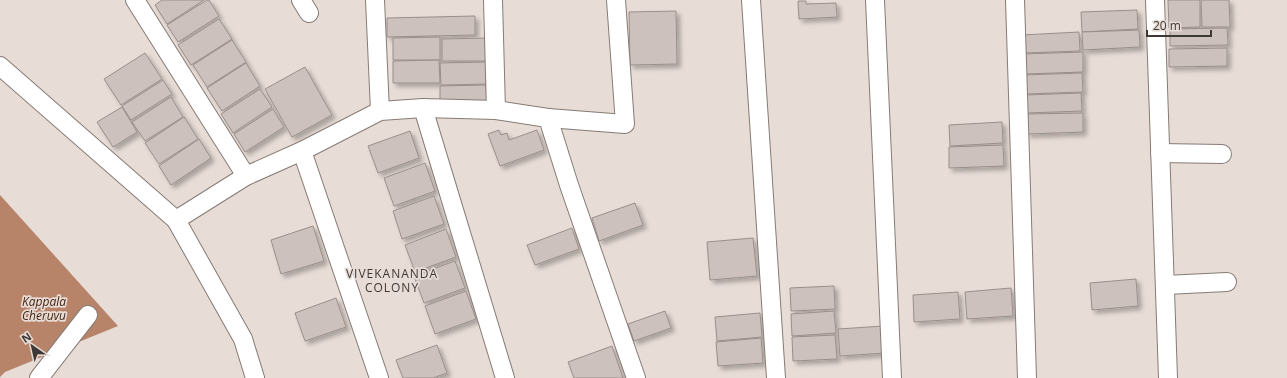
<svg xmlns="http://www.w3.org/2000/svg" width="1287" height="378" font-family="'Open Sans',sans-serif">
  <defs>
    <filter id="shadow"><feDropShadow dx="3.5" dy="3.5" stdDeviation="2" flood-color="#0004"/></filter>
  </defs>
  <rect width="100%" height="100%" fill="#e7dcd6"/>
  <polygon fill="#b7846a" points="0,195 118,326 5,372 0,377"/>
  <g fill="#ccc1bc" stroke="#9a8f8a" filter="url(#shadow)">
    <polygon points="162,0 204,0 167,24 155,5"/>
    <polygon points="207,0 209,0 219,16 178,42 167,25"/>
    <polygon points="1168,0 1200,0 1200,27 1169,28"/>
    <polygon points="1201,0 1229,0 1230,27 1202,27"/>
    <polygon points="798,1 806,1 806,4 836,3 837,17 799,19"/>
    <polygon points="1137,10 1138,29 1082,32 1081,12"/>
    <polygon points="676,11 677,64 630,65 629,12"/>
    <polygon points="475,16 475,35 387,37 387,18"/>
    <polygon points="219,19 232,39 191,65 178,45"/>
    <polygon points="1227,28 1228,45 1170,46 1170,29"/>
    <polygon points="1139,30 1140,47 1083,50 1082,32"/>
    <polygon points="1079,32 1080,51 1023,53 1022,35"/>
    <polygon points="440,37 440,60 393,60 393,38"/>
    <polygon points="489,38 489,61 442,61 442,39"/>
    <polygon points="232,40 246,62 207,87 193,65"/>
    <polygon points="1227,48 1227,66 1169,67 1169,49"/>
    <polygon points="1083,52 1083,72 1024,74 1024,54"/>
    <polygon points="145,53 162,79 121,105 104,79"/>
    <polygon points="439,60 440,83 393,83 393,61"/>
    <polygon points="487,62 487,84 441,85 440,63"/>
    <polygon points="246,63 260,86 222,111 207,88"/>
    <polygon points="305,67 332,115 292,137 265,89"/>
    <polygon points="1082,73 1083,92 1025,94 1024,75"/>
    <polygon points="163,80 172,94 131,120 122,106"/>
    <polygon points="486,85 487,107 440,108 440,86"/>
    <polygon points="260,89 272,107 233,133 221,114"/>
    <polygon points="1081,93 1082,111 1027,113 1026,95"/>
    <polygon points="171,97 183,117 145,141 132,122"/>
    <polygon points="122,107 137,132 113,147 97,122"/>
    <polygon points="273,109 284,127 245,152 234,134"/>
    <polygon points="1083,113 1083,132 1027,134 1026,114"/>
    <polygon points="184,117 198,139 159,164 145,143"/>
    <polygon points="1002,122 1003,143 950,146 949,125"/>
    <polygon points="499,130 501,135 507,133 509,140 537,130 544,150 500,166 488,134"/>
    <polygon points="410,131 419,158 378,173 368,146"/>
    <polygon points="199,139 211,158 171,185 159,166"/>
    <polygon points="1003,145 1004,166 949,168 949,147"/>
    <polygon points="425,163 435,191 394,206 384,178"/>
    <polygon points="434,196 444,224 402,239 393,211"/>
    <polygon points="635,203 643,225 599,241 592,218"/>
    <polygon points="313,226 324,261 281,274 271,240"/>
    <polygon points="572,228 579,249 535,265 527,245"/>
    <polygon points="446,229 456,257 415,272 405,245"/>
    <polygon points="753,238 757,276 710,280 707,242"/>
    <polygon points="455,261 465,288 424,303 414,276"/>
    <polygon points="1136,279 1138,306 1092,310 1090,283"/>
    <polygon points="834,286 835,309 791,311 790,288"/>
    <polygon points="1011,288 1013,316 967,319 965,292"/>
    <polygon points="466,291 476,319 435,334 425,306"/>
    <polygon points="958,292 960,319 914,322 913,295"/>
    <polygon points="336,298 346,327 305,341 295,313"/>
    <polygon points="665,311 671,328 634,341 628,324"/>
    <polygon points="834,311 836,333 792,336 791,314"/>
    <polygon points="760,313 762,337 717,341 715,317"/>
    <polygon points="884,326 885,353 840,356 838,329"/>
    <polygon points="835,335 837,359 793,361 792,337"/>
    <polygon points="761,338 763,363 718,366 716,342"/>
    <polygon points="437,345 447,373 433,378 403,378 396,360"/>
    <polygon points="612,346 623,378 574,378 568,362"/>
  </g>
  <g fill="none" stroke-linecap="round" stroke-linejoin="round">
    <g stroke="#867b76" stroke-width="20">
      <g id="street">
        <polyline points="135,0 246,176"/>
        <polyline points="301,0 309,13"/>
        <polyline points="375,0 380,111"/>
        <polyline points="493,0 496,110 548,118 569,185 636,378"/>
        <polyline points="751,0 776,378"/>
        <polyline points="875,0 892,378"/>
        <polyline points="1015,0 1027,378"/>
        <polyline points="1155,0 1168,378"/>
        <polyline points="0,66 176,220 246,176 302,151 380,111 423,108 496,110"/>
        <polyline points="423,108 505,378"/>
        <polyline points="548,118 625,124 616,0"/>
        <polyline points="302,151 379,378"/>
        <polyline points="1160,153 1222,154"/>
        <polyline points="176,220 243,339 255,378"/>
        <polyline points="1165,285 1227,282"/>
        <polyline points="39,378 88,315"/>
      </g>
    </g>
    <use href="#street" stroke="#fff" stroke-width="18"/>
  </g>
  <g text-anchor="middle" stroke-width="3.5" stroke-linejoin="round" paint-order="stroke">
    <g font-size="12" letter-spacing="1" fill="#3e3937" stroke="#e7dcd6">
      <text x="392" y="278">VIVEKANANDA<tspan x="392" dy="14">COLONY</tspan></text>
    </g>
    <g font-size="12" font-style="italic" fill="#421f0b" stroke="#e7dcd6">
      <text x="44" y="306">Kappala<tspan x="44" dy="14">Cheruvu</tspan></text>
    </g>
  </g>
  <g transform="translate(32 346) rotate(326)" stroke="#e7dcd6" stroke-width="3" paint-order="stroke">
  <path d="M0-3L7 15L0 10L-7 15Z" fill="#3e3937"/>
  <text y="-6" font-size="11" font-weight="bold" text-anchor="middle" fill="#3e3937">N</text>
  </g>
  <path d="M1147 30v6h64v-6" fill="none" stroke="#3e3937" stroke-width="2"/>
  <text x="1153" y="30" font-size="12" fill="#3e3937" stroke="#e7dcd6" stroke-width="3" paint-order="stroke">20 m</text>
</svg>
